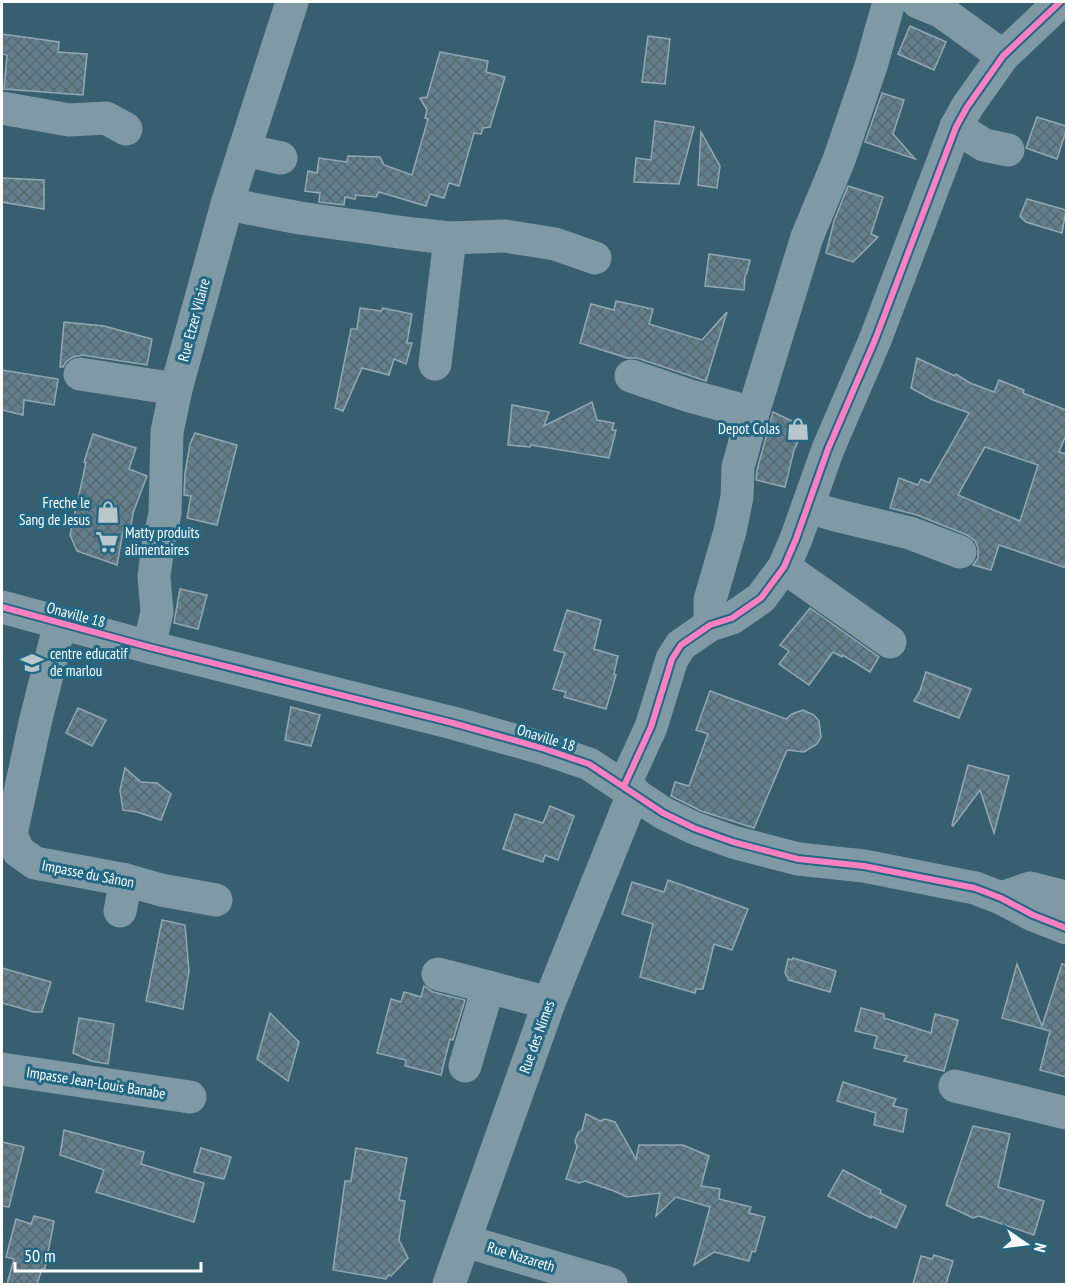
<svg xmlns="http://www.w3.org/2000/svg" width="1068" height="1286" font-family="'PT Sans Narrow',sans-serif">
  <defs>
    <pattern id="building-cross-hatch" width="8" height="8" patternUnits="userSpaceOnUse" patternTransform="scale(1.5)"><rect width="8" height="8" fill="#627f8b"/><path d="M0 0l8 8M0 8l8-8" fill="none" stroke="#58686f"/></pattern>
  </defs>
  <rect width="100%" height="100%" fill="#385f6f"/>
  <g fill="url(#building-cross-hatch)" stroke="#92a9b3" stroke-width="1.5" fill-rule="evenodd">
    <polygon points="910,26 946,42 934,70 898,54"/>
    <polygon points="2,34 59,42 58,52 87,54 83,95 4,89 7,55 2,54"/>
    <polygon points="648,36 670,39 665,84 642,82"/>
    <polygon points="440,52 488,61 486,72 505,77 490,127 483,128 481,134 474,133 459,186 449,183 444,198 430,194 426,206 379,192 376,197 356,195 355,199 345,197 344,205 319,202 320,193 305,191 308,171 317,173 319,158 347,162 348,156 380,157 384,165 412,175 428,119 425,118 427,110 420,98 427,97"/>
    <polygon points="882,93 904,100 893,134 915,159 865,142"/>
    <polygon points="1037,117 1066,126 1066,131 1057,159 1026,148"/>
    <polygon points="655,121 694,127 679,184 634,182 636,158 651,160"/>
    <polygon points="701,132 720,166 717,188 698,185"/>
    <polygon points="2,178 44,180 44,209 2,202"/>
    <polygon points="848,186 883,197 871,234 878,237 853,262 826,253 834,221"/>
    <polygon points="1027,199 1066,210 1062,233 1026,222 1020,216"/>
    <polygon points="709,254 750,260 747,273 745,276 744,290 705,286"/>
    <polygon points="616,301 653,309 649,324 702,340 727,312 706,381 637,358 627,358 580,343 591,304 614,310"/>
    <polygon points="360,308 381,311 383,308 412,314 407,343 412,343 406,364 394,359 389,375 362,368 343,411 335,408 351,329 357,329"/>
    <polygon points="64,322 104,326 152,339 147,365 82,355 73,357 66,362 63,367 60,367"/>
    <path d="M 917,358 L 955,376 L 956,374 L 970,383 L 994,392 L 999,380 L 1024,390 L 1023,393 L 1066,410 L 1066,435 L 1059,452 L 1066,454 L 1066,568 L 999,545 L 991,570 L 973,565 L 978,558 L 978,548 L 975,541 L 967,535 L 917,515 L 890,508 L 899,478 L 918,485 L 921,479 L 929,483 L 969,413 L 933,400 L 911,388 ZM 985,447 L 1038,465 L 1020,521 L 958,495 Z"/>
    <polygon points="2,370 58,379 54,405 24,400 23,415 2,410"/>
    <polygon points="592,402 597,420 614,423 612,430 616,430 609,458 531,445 530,447 508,445 512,405 549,412 544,426"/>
    <polygon points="773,412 805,427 794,450 785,487 756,480 757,470"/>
    <polygon points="195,433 237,445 217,525 187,518 191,496 184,495 185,473 190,444"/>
    <polygon points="93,434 136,448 129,469 147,476 133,513 131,526 124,526 117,565 77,551 70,535 86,463 84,462"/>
    <polygon points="180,589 207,595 198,629 174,623"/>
    <polygon points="810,608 879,657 870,672 843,655 842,657 833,652 809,685 779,664 789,651 780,645"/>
    <polygon points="567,610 601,620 594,649 618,656 614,674 616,675 606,709 564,697 566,692 553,689 565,653 554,650"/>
    <polygon points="926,672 971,689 959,718 914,701 920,691"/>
    <polygon points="710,691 786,719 792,714 803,710 814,715 819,721 821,737 817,744 804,752 787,750 754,828 701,811 671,796 675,782 689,786 708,734 696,730"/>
    <polygon points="291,707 320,715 311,746 285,740"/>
    <polygon points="78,708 106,720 92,746 66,733"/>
    <polygon points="968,765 1009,776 994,833 980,790 953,826 952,825"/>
    <polygon points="125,768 141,782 157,783 171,794 161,820 137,812 123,810 120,790"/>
    <polygon points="550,806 574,816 558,860 545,855 543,862 503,849 515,814 543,823"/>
    <polygon points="668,880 748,909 732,950 714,944 703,989 696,989 695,993 640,977 653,924 622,914 632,882 664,892"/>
    <polygon points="162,920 185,925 189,971 183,1009 146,1001"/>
    <polygon points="793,958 836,971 830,992 789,980 785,973 788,959 792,960"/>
    <polygon points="1017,964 1042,1026 1062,964 1066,965 1066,1077 1040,1070 1050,1031 1002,1018"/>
    <polygon points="2,968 51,982 42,1012 34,1012 2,1003"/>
    <polygon points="424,986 433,992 465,1000 453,1040 450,1039 441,1075 405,1066 406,1060 377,1053 391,999 401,1002 404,992 421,997"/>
    <polygon points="861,1008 884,1014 884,1018 931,1033 935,1014 958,1020 944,1071 904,1061 907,1056 874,1048 877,1036 855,1031"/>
    <polygon points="270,1013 299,1042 288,1081 257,1059"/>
    <polygon points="79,1018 114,1024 108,1064 91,1061 73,1053"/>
    <polygon points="843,1082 896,1099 893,1106 907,1109 903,1132 874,1125 876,1113 837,1101"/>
    <polygon points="586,1114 600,1121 605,1119 615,1122 636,1159 639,1145 683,1145 709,1156 701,1186 720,1189 719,1199 751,1207 749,1213 765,1217 755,1252 752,1251 749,1261 714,1252 694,1265 710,1207 676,1197 656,1216 660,1193 627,1197 614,1191 585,1181 579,1183 566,1179 577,1147 575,1141 578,1133 582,1130"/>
    <polygon points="973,1126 1010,1134 998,1187 1044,1201 1034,1235 979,1216 973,1218 946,1205"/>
    <polygon points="64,1130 144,1152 141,1164 204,1183 194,1222 96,1192 104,1170 60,1155"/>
    <polygon points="2,1142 24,1147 9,1207 2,1206"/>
    <polygon points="201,1148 231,1157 224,1179 194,1172"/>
    <polygon points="356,1148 407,1158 399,1200 405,1201 399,1240 408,1258 391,1276 388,1275 386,1279 333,1270 345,1181 351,1181"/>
    <polygon points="843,1170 881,1190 880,1193 906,1206 896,1228 871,1216 871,1218 828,1196"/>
    <polygon points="34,1216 54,1221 45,1268 42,1269 37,1284 7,1284 14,1259 6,1257 16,1219 31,1224"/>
    <polygon points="934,1255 953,1261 946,1284 913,1284 921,1256 932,1259"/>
  </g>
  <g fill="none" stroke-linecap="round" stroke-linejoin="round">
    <g stroke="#7f9aa5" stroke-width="33">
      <polyline points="918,2 942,12 1003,56"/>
      <polyline points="2,108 69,120 106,118 126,129"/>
      <polyline points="956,127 984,145 1008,150"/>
      <polyline points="244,150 281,158"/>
      <polyline points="227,204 300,218 413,234 450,238 505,236 555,244 595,258"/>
      <polyline points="435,364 450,238"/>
      <polyline points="80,374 176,389"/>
      <polyline points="631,376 690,396 753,413"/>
      <polyline points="808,507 835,515 910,533 960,552"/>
      <polyline points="784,567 890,642"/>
      <polyline points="2,607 149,647 453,723 542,748 589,764 663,813 694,828 733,842 798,859 864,866 975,888 1001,898 1033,915 1066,928"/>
      <polyline points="60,623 35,723 11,834 18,851 35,863 126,880 161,890 216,900"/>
      <polyline points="710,625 710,600 730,531 737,497 738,467 753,413 807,237 839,160 871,66 889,2"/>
      <polyline points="149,647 157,612 154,576 159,540 165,514 167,432 176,389 227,204 292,2"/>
      <polyline points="624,786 651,727 672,659 681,645 710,625 732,618 761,598 784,567 796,539 828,449 875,340 956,127 967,107 1003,56 1060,2"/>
      <polyline points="1001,898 1030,888 1066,897"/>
      <polyline points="120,911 126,880"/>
      <polyline points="438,974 488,987 465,1066"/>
      <polyline points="488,987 549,1003"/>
      <polyline points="2,1069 190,1097"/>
      <polyline points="955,1086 1066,1113"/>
      <polyline points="465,1241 611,1284"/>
      <polyline points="449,1284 549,1003 634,792"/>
    </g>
    <g stroke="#226885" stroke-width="10">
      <g id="cycleway">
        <polyline points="2,607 149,647 453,723 542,748 589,764 663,813 694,828 733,842 798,859 864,866 975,888 1001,898 1033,915 1066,928"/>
        <polyline points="624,786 651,727 672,659 681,645 710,625 732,618 761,598 784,567 796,539 828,449 875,340 956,127 967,107 1003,56 1060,2"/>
      </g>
    </g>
    <use href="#cycleway" stroke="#ff80c0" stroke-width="6"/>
  </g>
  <defs>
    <g id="shop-bare" transform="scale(1.8)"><path d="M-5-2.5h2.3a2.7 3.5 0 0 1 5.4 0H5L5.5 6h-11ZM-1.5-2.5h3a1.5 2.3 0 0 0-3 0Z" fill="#b9c7cd" stroke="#226885" stroke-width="2.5" paint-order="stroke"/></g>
    <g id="supermarket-bare" transform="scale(1.8)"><path d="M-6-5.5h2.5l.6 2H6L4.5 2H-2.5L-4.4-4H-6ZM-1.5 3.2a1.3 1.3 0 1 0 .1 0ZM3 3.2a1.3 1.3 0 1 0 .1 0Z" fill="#b9c7cd" stroke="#226885" stroke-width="2.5" paint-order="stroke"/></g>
    <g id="school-bare" transform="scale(1.8)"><path d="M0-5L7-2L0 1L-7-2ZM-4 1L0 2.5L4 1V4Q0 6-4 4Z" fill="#b9c7cd" stroke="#226885" stroke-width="2.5" paint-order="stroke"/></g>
  </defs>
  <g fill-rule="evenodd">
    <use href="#shop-bare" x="798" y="429"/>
    <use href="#shop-bare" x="108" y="512"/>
    <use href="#supermarket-bare" x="107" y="542"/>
    <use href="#school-bare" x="32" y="663"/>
  </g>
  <g text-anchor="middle" stroke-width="6" stroke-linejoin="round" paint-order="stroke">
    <g font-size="15" fill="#fff" stroke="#226885">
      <text transform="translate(194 320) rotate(-75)" y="5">Rue Etzer Vilaire</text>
      <text transform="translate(76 615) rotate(15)" y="5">Onaville 18</text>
      <text transform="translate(546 738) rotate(17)" y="5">Onaville 18</text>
      <text transform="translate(88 874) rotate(11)" y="5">Impasse du Sânon</text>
      <text transform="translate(537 1037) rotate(-70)" y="5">Rue des Nimes</text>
      <text transform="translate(96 1083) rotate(9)" y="5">Impasse Jean-Louis Banabe</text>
      <text transform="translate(521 1257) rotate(17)" y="5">Rue Nazareth</text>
    </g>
    <g font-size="15" fill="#fff" stroke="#226885" text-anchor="end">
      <text x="780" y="434">Depot Colas</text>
      <text x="90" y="508">Freche le<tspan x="90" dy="17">Sang de Jesus</tspan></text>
      <text x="125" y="538" text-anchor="start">Matty produits<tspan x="125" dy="17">alimentaires</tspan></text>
      <text x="50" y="659" text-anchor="start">centre educatif<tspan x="50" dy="17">de marlou</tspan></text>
    </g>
  </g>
  <rect width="1068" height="1286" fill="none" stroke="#ffffff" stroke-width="6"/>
  <g transform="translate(1026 1244) rotate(104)" stroke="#226885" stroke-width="4.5" paint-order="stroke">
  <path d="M0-4.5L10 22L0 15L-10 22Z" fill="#ffffff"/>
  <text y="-9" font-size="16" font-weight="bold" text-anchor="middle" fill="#ffffff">N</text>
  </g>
  <path d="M15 1262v9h186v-9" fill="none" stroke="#ffffff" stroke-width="3"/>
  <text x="24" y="1262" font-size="18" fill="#ffffff" stroke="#226885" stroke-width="4.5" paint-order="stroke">50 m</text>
</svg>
